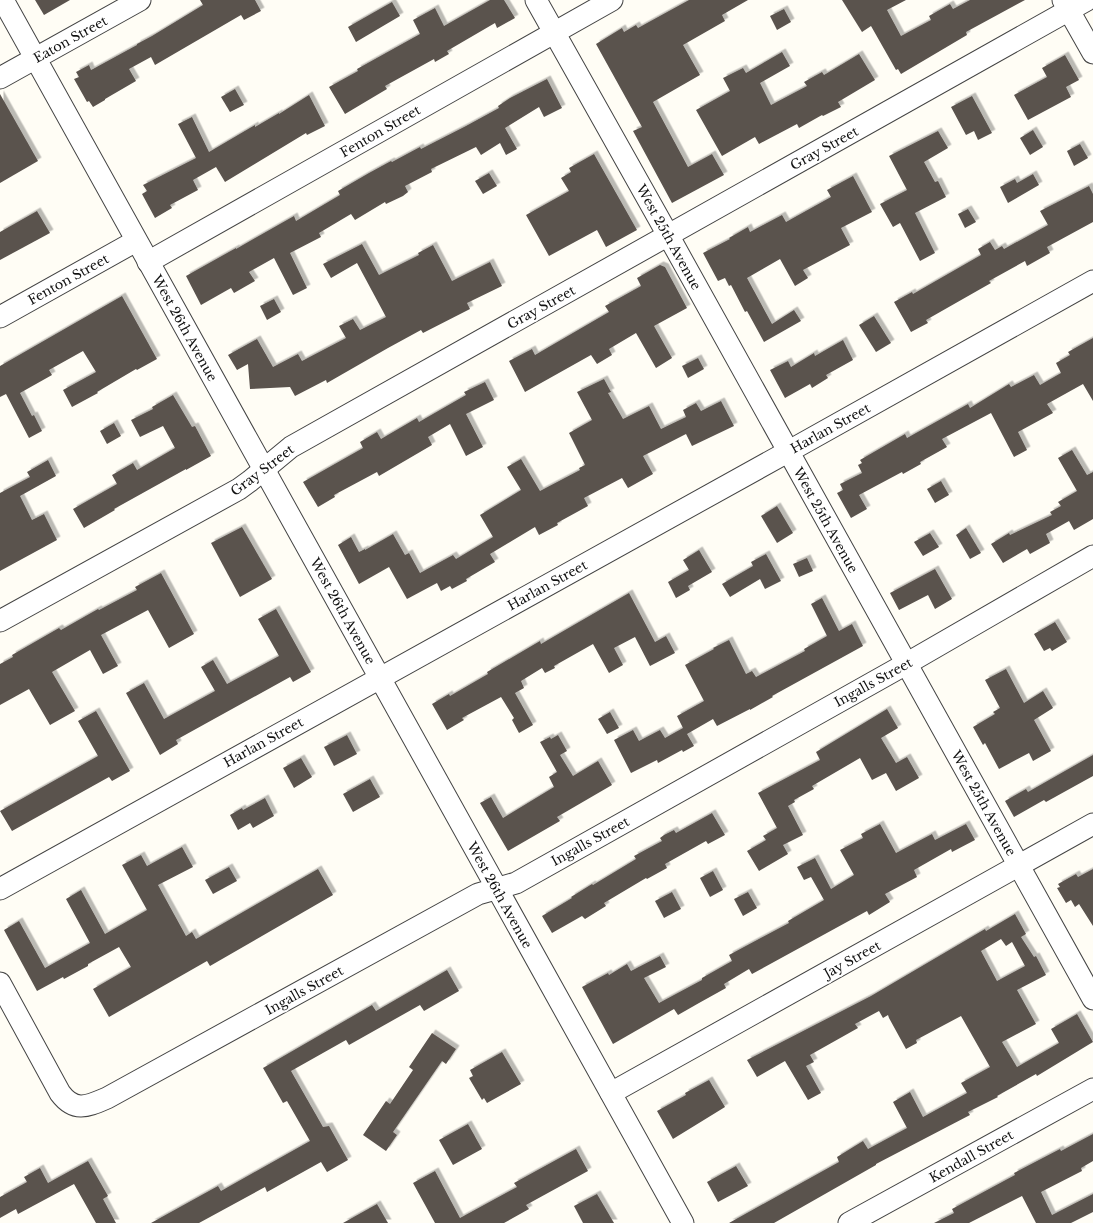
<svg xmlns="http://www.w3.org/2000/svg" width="1093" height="1223" font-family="'Libre Baskerville',serif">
  <defs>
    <filter id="shadow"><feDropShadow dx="3.5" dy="-3.5" stdDeviation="0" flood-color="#0004"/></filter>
  </defs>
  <rect width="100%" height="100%" fill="#fffdf5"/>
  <g fill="#5a524d" fill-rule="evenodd" filter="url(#shadow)">
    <polygon points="35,0 70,0 44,15"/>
    <polygon points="200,0 255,0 261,11 244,20 241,15 155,65 151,57 129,69 136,81 105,99 105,100 93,107 89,101 87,102 74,79 79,77 76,72 89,65 91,70 93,69 137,45 137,44 152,36 203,5"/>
    <polygon points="490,0 504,0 515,18 497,28 495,23 447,51 449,54 435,62 434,59 385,86 387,89 345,114 329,87 358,71 357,69 420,34 413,20 435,8 444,26"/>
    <polygon points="689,0 748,0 722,15 725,21 683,45 700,75 653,102 688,167 712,154 724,175 672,203 633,131 642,127 596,44 622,28 624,32 636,25 638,28"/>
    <polygon points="842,0 906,0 887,10 901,36 931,20 929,16 950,4 953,9 970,0 1025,0 966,32 967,35 901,74 898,69 896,70 871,26 862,32"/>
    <polygon points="392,2 400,16 356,42 348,27"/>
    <polygon points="784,9 791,22 777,30 770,16"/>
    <polygon points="782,52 790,66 760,83 771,105 807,86 804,82 822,72 824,75 859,54 875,80 838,102 841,107 823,116 822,115 799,128 797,124 759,144 755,137 722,156 696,110 730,91 723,78 743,68 746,73"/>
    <polygon points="1065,55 1079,80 1066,87 1071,97 1028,120 1014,95 1047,77 1042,68"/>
    <polygon points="547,79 562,108 544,117 539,107 505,128 517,149 506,155 500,143 481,155 476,147 431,169 432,172 405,186 408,192 403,196 386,204 385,202 355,220 351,214 319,233 321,237 290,253 307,288 293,295 274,258 249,272 255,281 234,293 231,288 201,305 186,276 236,248 236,249 294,216 296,221 340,195 338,191 369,173 391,161 392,162 420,147 421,149 466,126 499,108 498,106 510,98"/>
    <polygon points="235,89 244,105 230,112 221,97"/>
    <polygon points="0,94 38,161 0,183"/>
    <polygon points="309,95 325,126 307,135 306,133 225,182 216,167 193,180 198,190 170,205 172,208 155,218 142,194 147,191 143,185 196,158 178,124 192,117 209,152 255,125 255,127 279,113 279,114"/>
    <polygon points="972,96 992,133 978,140 974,131 966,135 951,107"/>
    <polygon points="1033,130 1043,147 1030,155 1020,138"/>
    <polygon points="938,131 948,148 924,162 935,182 938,181 946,197 915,213 935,253 920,261 900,223 893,227 880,204 907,190 889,156"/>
    <polygon points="1080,144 1088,158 1074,166 1067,151"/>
    <polygon points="594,154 637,230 606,247 597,230 549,256 526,215 569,191 561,178 571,172 569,168"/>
    <polygon points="489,173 497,186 483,194 475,181"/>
    <polygon points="1033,174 1039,185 1008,203 1000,187 1015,179 1017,183"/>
    <polygon points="853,176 872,212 841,228 850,245 803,270 808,278 795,286 780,259 747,278 772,324 794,310 801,321 764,342 747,311 745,312 731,285 729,286 725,278 718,281 703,253 730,239 729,238 748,227 750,232 782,215 786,222 831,197 827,190"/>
    <polygon points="1089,186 1093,194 1093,222 1047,247 1050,253 1027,266 1025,261 989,281 991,283 926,320 928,323 911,332 894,302 912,292 913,294 981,255 978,249 990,242 995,250 1002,246 1004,249 1048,225 1040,211"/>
    <polygon points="968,209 976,222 965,228 958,214"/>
    <polygon points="37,211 50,233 0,260 0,232"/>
    <polygon points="362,244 379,275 419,255 418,253 433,245 452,281 490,262 502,286 467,303 470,309 423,333 421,330 388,348 327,383 326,380 295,396 290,387 250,389 248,364 237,370 228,355 257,339 273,367 298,354 302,361 346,338 339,326 353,319 360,330 386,317 357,263 331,278 323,264"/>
    <polygon points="660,265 665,267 687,308 654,326 672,358 656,368 636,333 609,349 612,355 597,364 591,355 525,392 509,361 532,349 535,355 609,312 605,306 641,286 637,278"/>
    <polygon points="122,296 157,359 137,370 136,369 97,392 98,393 72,407 63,390 96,372 83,351 49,370 52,375 20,393 32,416 34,415 42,431 29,438 6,394 0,397 0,366"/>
    <polygon points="274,299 281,312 267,320 260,306"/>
    <polygon points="874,316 891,343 876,352 859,325"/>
    <polygon points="1093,338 1093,401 1083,384 1047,404 1053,413 1018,432 1027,450 1014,457 991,413 942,439 947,447 920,462 921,464 903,474 902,472 859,495 867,509 851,518 837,493 843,490 840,484 862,473 858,465 862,463 860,460 905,434 907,438 968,404 970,408 1009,384 1011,387 1034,375 1040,385 1061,373 1056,363 1070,355 1068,352"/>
    <polygon points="843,340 853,360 826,375 828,378 812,388 810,384 785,398 770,370 788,361 791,367 814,353 815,356"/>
    <polygon points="698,358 704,369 688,378 682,366"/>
    <polygon points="604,379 611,392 608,393 623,419 649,406 661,429 686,417 683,410 696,403 701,411 721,401 734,426 692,446 686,434 643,456 653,474 628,488 622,478 584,498 588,506 557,523 558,525 539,535 535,527 490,554 495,562 466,579 467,581 452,589 450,586 441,591 437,583 407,599 389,567 359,584 338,545 351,537 359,552 365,549 365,550 393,534 405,555 409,553 420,573 453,555 456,559 493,537 480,515 521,490 507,467 521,459 540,491 580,470 579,468 585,465 569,433 592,420 577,392"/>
    <polygon points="485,382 494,400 466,414 483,447 466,456 450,424 428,437 432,445 379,476 377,472 334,495 335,497 318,507 303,482 363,448 360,442 377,432 381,439 417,418 419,422 466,395 464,392"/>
    <polygon points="173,395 192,427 195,426 211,456 186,470 186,469 114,509 115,510 84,528 73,509 117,484 112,475 133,463 137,470 175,448 163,426 140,437 131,420 153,409 152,407"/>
    <polygon points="114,423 121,436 107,444 100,431"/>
    <polygon points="1072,450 1087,475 1093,472 1093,519 1074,530 1069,521 1046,534 1050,543 1030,554 1027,549 1003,563 991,544 1009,533 1010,535 1052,515 1050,512 1061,506 1058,502 1077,491 1058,458"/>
    <polygon points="48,460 56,476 20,496 32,520 44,514 57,540 0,571 0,493 30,477 27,472"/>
    <polygon points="941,481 949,495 935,503 927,489"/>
    <polygon points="777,506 793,533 777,543 761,516"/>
    <polygon points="242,527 272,579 240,597 211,543"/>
    <polygon points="966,528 981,553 970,559 956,535"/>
    <polygon points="930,533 939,547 923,556 914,542"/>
    <polygon points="699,550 712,572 688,586 690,590 676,598 668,582 689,570 683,560"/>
    <polygon points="766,554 781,581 765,589 760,579 730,597 722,584 753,566 751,562"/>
    <polygon points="807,558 813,571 799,577 793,564"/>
    <polygon points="935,569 952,599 935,609 928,595 899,610 890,593"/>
    <polygon points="161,573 194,634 169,648 148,610 101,635 118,666 103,674 90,650 52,672 75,711 50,725 29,689 0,705 0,664 13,657 12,655 59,628 61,630 98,609 99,610 137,590 135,587"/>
    <polygon points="629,593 655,642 666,636 675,653 650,666 635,637 614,648 623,665 609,673 593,644 554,666 555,668 545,673 542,668 521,681 524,688 515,693 533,725 519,733 512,720 514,718 501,697 462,718 464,720 447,730 432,704 449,694 450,696 488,674 487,672 540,641 541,644"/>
    <polygon points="822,598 839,631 852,624 863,646 772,696 773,697 750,710 750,709 717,726 713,719 687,734 694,746 683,752 682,750 658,763 657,760 631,773 614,740 633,730 639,741 660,730 665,738 683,728 677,716 704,701 685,665 714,649 713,648 729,640 746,674 752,671 756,677 805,651 804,649 827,636 811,604"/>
    <polygon points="276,609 311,672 293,682 290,677 176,740 178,744 160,755 126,693 144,683 164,719 215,691 201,667 213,660 227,684 279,656 258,619"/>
    <polygon points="1055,622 1067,642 1052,651 1050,648 1044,651 1034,634"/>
    <polygon points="1006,669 1024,703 1043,691 1053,708 1034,720 1051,751 1033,761 1029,753 999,769 985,743 983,745 973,727 995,714 993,712 1000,708 985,680"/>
    <polygon points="887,709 898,728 881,738 896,763 907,757 919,778 896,791 886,773 872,780 860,758 812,786 814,789 794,800 795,802 788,806 803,835 783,845 788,854 759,871 747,851 766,840 763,836 777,828 758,793 820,760 816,752"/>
    <polygon points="96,711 130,771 112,781 109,777 12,831 0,811 98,756 78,721"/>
    <polygon points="610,712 619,728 607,734 598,719"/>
    <polygon points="347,735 357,754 334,766 324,747"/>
    <polygon points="558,735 567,751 560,755 573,776 598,761 612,785 557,817 560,821 508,851 480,803 491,797 503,818 554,787 549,777 557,772 540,742 550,737 551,739"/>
    <polygon points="1093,755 1093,776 1046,802 1044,800 1014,817 1005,801 1026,789 1028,792"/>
    <polygon points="301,758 312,777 294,788 283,768"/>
    <polygon points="370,779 380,797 353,812 343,794"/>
    <polygon points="265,798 274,816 253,828 250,823 238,830 230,815 242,808 243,810"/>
    <polygon points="712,813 725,835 708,844 706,841 665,864 667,868 647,879 646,878 604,903 606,906 585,919 582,916 552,933 542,916 572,898 571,897 592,884 593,885 636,859 634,856 662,841 660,838 664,835 674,830 676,833"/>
    <polygon points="880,824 896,853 932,834 935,840 966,824 975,840 952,852 951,849 914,870 917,877 885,894 890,902 869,915 867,911 752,974 749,969 724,984 726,988 699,1003 678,1015 674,1009 613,1044 582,987 608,973 609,975 627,964 631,971 660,956 666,967 644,978 659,1003 702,980 702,978 732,961 729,955 789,923 788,921 824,900 811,877 804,880 797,867 815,858 831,889 854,875 840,850 863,838 861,834"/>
    <polygon points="182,847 193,867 158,885 186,936 192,932 196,939 318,869 333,895 210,966 207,961 109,1017 93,989 131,967 119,947 88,964 88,966 64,979 63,977 37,991 4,930 19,921 45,968 90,943 66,899 81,890 105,934 147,910 122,865 141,855 147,866"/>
    <polygon points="229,867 237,881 213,894 205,880"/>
    <polygon points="1093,869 1093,926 1079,904 1075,907 1071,900 1066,903 1057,888 1060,887 1058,884 1076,874 1078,877"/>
    <polygon points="713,871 723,890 710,897 700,878"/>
    <polygon points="672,892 681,909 664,918 655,901"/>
    <polygon points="748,892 757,908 743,916 734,899"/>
    <path d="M 1015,914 L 1026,934 L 1021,937 L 1034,957 L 1036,956 L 1046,975 L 1017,990 L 1036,1024 L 1002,1042 L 1017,1067 L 1059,1043 L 1051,1029 L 1077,1014 L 1093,1042 L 1037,1076 L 1036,1074 L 997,1096 L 998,1097 L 968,1112 L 970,1115 L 876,1164 L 876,1165 L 774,1223 L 729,1223 L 839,1162 L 837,1157 L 863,1141 L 868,1149 L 907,1128 L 893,1102 L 910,1092 L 923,1117 L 967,1093 L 961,1083 L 990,1067 L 961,1016 L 916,1040 L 917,1043 L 906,1049 L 889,1018 L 888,1015 L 883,1018 L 879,1011 L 855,1024 L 858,1028 L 810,1055 L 814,1062 L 806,1066 L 821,1093 L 808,1100 L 785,1061 L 757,1077 L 747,1060 L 871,996 L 985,929 L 986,931 ZM 1001,939 L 1006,946 L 1012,942 L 1025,966 L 997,981 L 981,951 Z"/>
    <polygon points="447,970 459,991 424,1011 420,1005 349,1045 346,1040 291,1071 323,1127 329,1126 348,1160 327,1172 321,1162 267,1192 265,1187 199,1223 151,1223 218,1186 221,1191 310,1141 287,1101 283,1103 263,1068 372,1005 376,1011"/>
    <polygon points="432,1033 456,1049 446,1064 442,1061 393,1132 397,1135 386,1151 363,1135 386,1101 390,1104 413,1070 409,1067"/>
    <polygon points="502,1052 521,1084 487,1103 484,1098 482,1100 469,1078 473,1076 470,1070"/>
    <polygon points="709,1080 725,1107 673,1139 657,1111 686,1095 685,1093"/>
    <polygon points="468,1124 482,1149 453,1165 439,1140"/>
    <polygon points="1093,1134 1093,1161 1081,1168 1082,1171 1041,1192 1052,1215 1093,1194 1093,1212 1071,1223 1036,1223 1022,1196 969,1223 934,1223 954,1213 952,1209 1015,1175 1014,1173 1060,1149 1061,1151"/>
    <polygon points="576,1149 588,1171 526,1205 529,1209 504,1223 435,1223 413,1183 435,1171 460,1218 517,1187 514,1183"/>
    <polygon points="88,1161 108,1196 103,1199 116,1223 96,1223 74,1184 18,1214 16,1209 0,1218 0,1197 27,1182 24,1177 40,1168 48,1183"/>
    <polygon points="736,1166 748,1186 718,1202 707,1182"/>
    <polygon points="597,1194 614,1223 583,1223 574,1206"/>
    <polygon points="377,1204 388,1223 343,1223"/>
  </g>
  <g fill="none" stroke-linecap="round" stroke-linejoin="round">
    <g stroke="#444" stroke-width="23">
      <g id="minor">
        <polyline points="3,0 683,1223"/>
        <polyline points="536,0 668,235 1093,999"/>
        <polyline points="1063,0 1093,53"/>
        <polyline points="0,78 140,0"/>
        <polyline points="148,262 612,0"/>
        <polyline points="0,317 136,241"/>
        <polyline points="0,621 239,489 250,481 291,447 1087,0"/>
        <polyline points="0,889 800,445 1093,281"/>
        <path d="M 0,983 L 60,1093 C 75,1113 88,1106 107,1098 L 478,894 L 516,883 L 906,664 L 1093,556"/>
        <polyline points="611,1093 1093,824"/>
        <polyline points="849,1223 1093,1089"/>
      </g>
    </g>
    <use href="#minor" stroke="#fff" stroke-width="21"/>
  </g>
  <g text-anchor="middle" stroke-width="4" stroke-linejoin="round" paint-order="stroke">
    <g font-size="13" fill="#111" stroke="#fff">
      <text transform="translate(70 39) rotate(-29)" y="5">Eaton Street</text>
      <text transform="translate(380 131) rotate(-30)" y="5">Fenton Street</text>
      <text transform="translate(824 148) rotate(-29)" y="5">Gray Street</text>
      <text transform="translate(669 237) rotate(61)" y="5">West 25th Avenue</text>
      <text transform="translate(68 279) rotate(-29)" y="5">Fenton Street</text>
      <text transform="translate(541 307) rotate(-29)" y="5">Gray Street</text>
      <text transform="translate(185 328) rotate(61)" y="5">West 26th Avenue</text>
      <text transform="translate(830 428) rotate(-29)" y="5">Harlan Street</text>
      <text transform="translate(262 470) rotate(-37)" y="5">Gray Street</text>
      <text transform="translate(826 520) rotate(61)" y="5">West 25th Avenue</text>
      <text transform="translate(547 585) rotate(-29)" y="5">Harlan Street</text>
      <text transform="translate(343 611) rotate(61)" y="5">West 26th Avenue</text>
      <text transform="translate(873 682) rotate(-29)" y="5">Ingalls Street</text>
      <text transform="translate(263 742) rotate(-29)" y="5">Harlan Street</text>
      <text transform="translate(984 803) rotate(61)" y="5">West 25th Avenue</text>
      <text transform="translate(590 841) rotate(-29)" y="5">Ingalls Street</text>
      <text transform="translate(500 895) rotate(61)" y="5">West 26th Avenue</text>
      <text transform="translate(852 959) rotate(-29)" y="5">Jay Street</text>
      <text transform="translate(304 990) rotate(-29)" y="5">Ingalls Street</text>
      <text transform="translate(971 1156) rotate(-29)" y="5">Kendall Street</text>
    </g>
  </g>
</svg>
